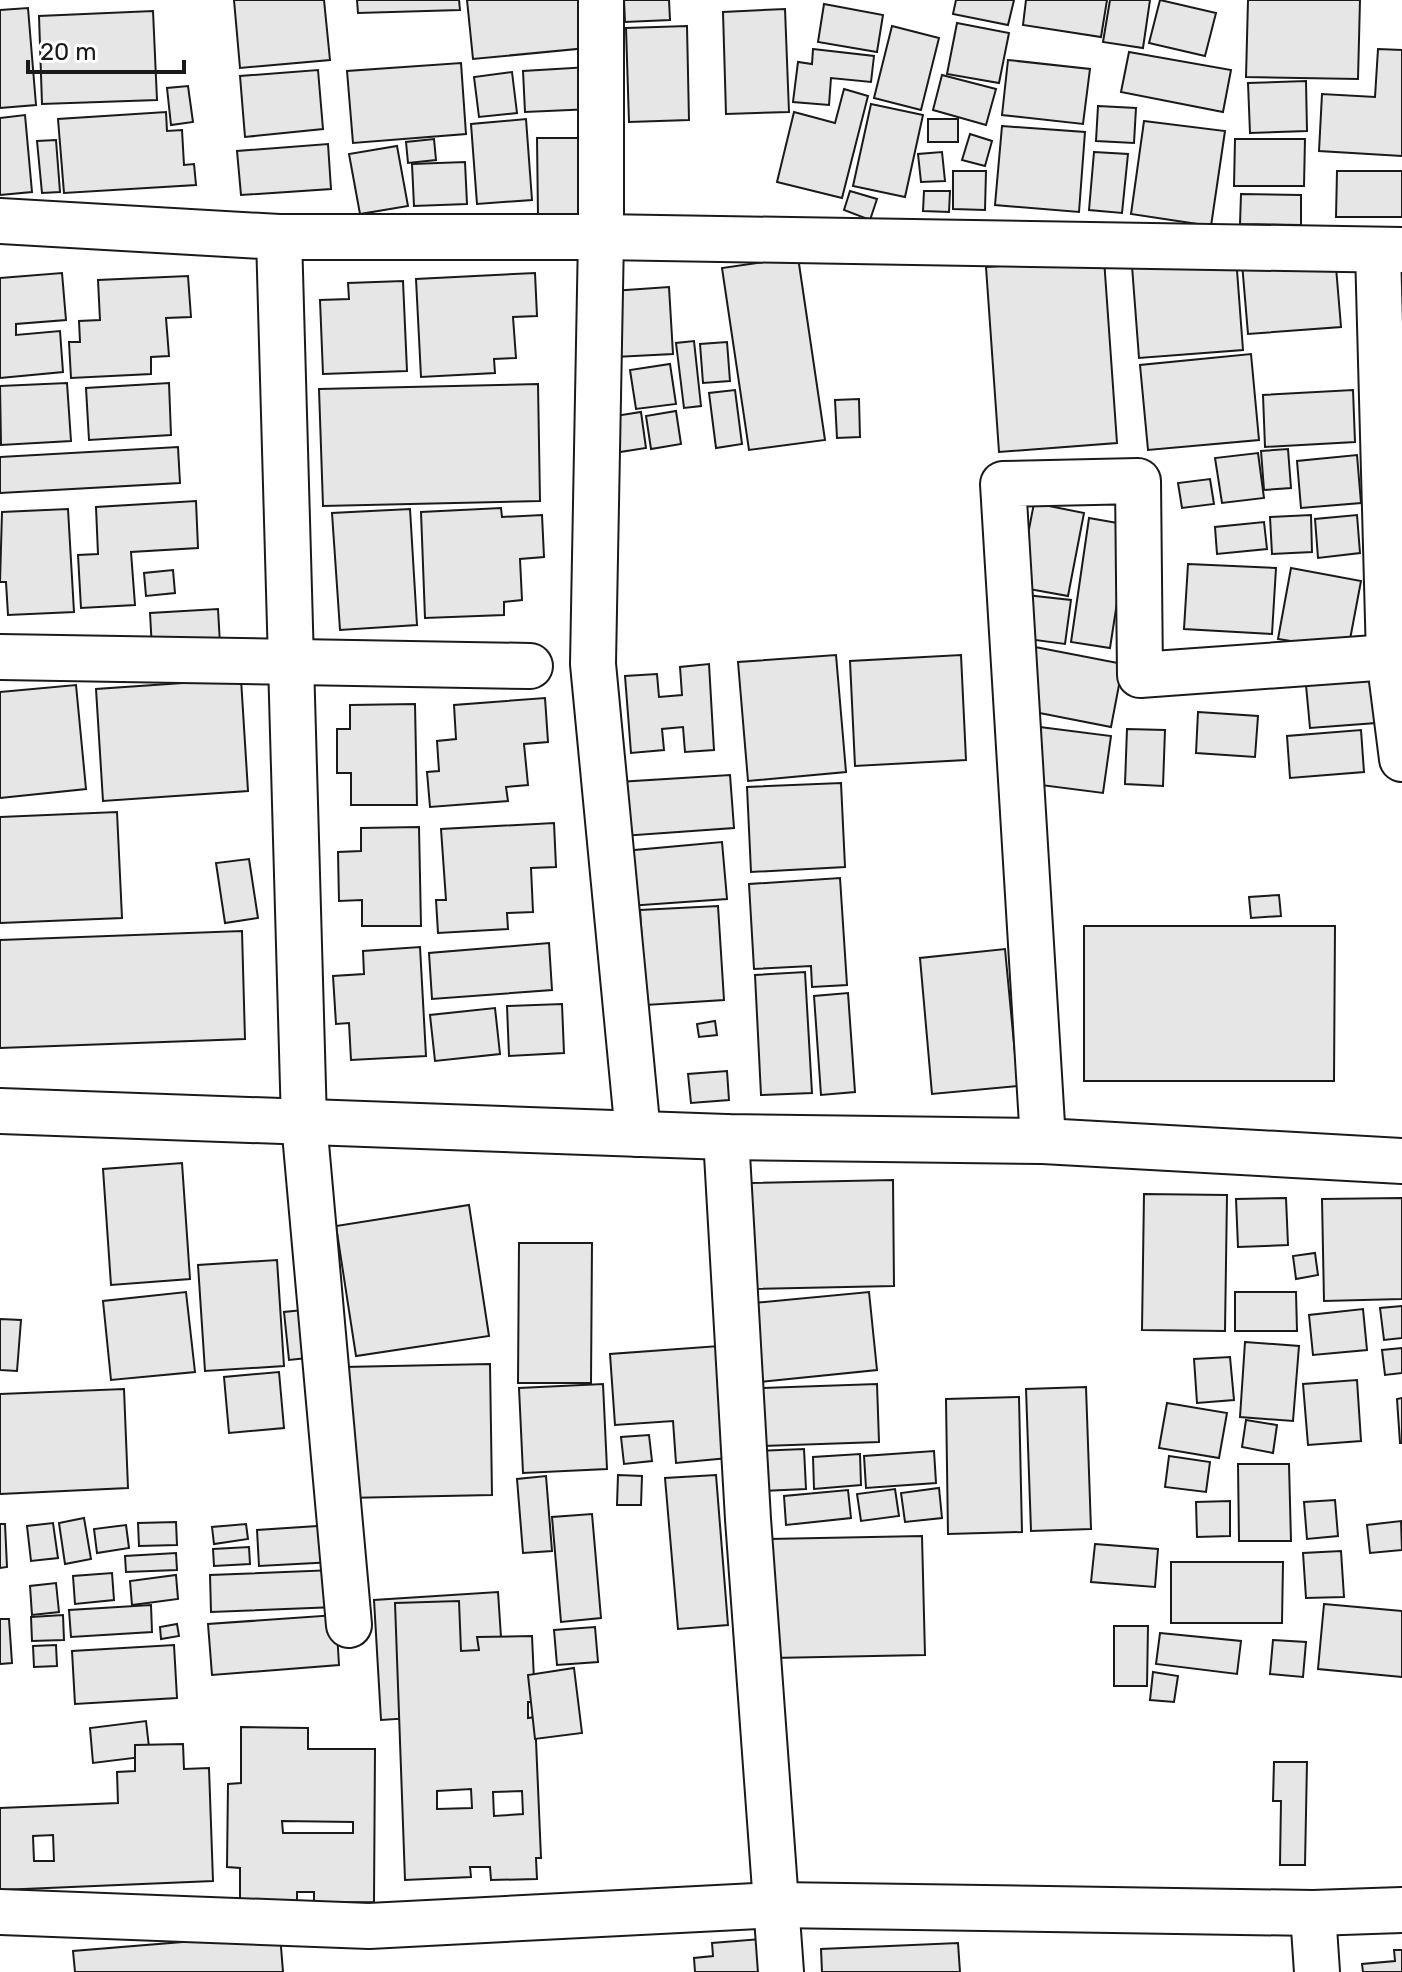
<svg xmlns="http://www.w3.org/2000/svg" width="1402" height="1972" font-family="Rubik,sans-serif">
  <rect width="100%" height="100%" fill="#fff"/>
  <g fill="#e6e6e6" stroke="#1a1a1a" stroke-width="2" fill-rule="evenodd">
    <polygon points="234,0 324,0 330,60 240,68"/>
    <polygon points="357,0 459,0 460,10 358,13"/>
    <polygon points="467,0 583,0 587,48 473,59"/>
    <polygon points="624,0 669,0 670,20 625,22"/>
    <polygon points="956,0 1014,0 1008,25 953,14"/>
    <polygon points="1026,0 1107,0 1101,37 1023,25"/>
    <polygon points="1110,0 1150,0 1143,48 1103,42"/>
    <polygon points="1160,0 1216,13 1205,56 1149,43"/>
    <polygon points="1248,0 1360,0 1358,79 1246,77"/>
    <polygon points="824,4 883,15 877,52 818,42"/>
    <polygon points="28,8 36,105 0,108 0,10"/>
    <polygon points="785,9 789,112 726,114 723,12"/>
    <polygon points="153,11 157,100 42,104 39,16"/>
    <polygon points="957,23 1009,33 999,83 947,74"/>
    <polygon points="687,26 689,120 629,122 626,28"/>
    <polygon points="892,26 939,38 921,110 874,98"/>
    <polygon points="813,49 874,56 871,82 831,78 829,105 793,102 798,62 812,64"/>
    <polygon points="1378,49 1402,50 1402,156 1319,151 1322,94 1375,97"/>
    <polygon points="1129,52 1231,70 1223,112 1121,92"/>
    <polygon points="1008,60 1090,69 1083,124 1002,115"/>
    <polygon points="461,63 466,134 353,143 347,71"/>
    <polygon points="589,67 592,109 525,112 523,71"/>
    <polygon points="318,70 323,129 245,137 240,76"/>
    <polygon points="512,72 517,113 479,117 474,77"/>
    <polygon points="942,75 996,89 986,125 933,110"/>
    <polygon points="1306,81 1307,131 1250,133 1248,83"/>
    <polygon points="188,86 193,122 171,125 167,88"/>
    <polygon points="844,89 868,96 842,198 777,182 794,112 835,123"/>
    <polygon points="871,104 923,115 905,197 853,186"/>
    <polygon points="1098,106 1136,108 1134,143 1096,141"/>
    <polygon points="166,112 167,131 182,130 184,165 194,164 196,185 64,193 58,119"/>
    <polygon points="25,115 32,192 0,195 0,118"/>
    <polygon points="526,119 532,200 477,204 471,124"/>
    <rect x="928" y="119" width="30" height="23"/>
    <polygon points="1144,121 1225,131 1211,226 1131,214"/>
    <polygon points="1002,126 1085,132 1079,212 995,205"/>
    <polygon points="970,134 992,141 985,166 962,160"/>
    <polygon points="537,138 582,138 584,215 538,216"/>
    <polygon points="434,139 436,160 408,163 406,142"/>
    <polygon points="1235,139 1305,139 1304,186 1234,186"/>
    <polygon points="56,140 60,192 42,193 37,141"/>
    <polygon points="328,144 331,189 241,195 237,151"/>
    <polygon points="397,146 408,206 360,214 349,154"/>
    <polygon points="942,152 945,181 921,182 918,154"/>
    <polygon points="1094,152 1128,154 1122,213 1089,210"/>
    <polygon points="465,162 467,204 414,206 412,164"/>
    <polygon points="953,171 986,171 985,210 953,209"/>
    <polygon points="1337,171 1402,171 1402,217 1336,217"/>
    <polygon points="850,191 877,199 870,220 844,210"/>
    <polygon points="924,191 950,191 949,212 923,211"/>
    <polygon points="1241,194 1301,195 1301,225 1240,224"/>
    <polygon points="1335,255 1341,327 1248,334 1242,263"/>
    <polygon points="798,257 825,440 749,450 722,268"/>
    <polygon points="1236,257 1243,350 1139,358 1132,266"/>
    <polygon points="1104,259 1117,443 999,452 986,267"/>
    <polygon points="62,273 66,320 16,324 16,335 60,331 63,372 0,378 0,278"/>
    <polygon points="535,273 537,316 513,317 516,358 494,359 495,373 421,377 416,279"/>
    <polygon points="188,276 191,317 166,318 169,356 151,357 151,374 71,378 69,342 80,342 79,321 100,320 98,280"/>
    <polygon points="403,281 407,371 323,374 320,300 349,299 348,283"/>
    <polygon points="669,287 673,354 615,357 612,291"/>
    <polygon points="694,341 701,406 684,408 676,343"/>
    <polygon points="727,342 730,381 703,383 700,344"/>
    <polygon points="1251,354 1259,440 1148,450 1140,365"/>
    <polygon points="670,364 676,404 636,409 630,370"/>
    <polygon points="67,383 71,441 1,445 0,386"/>
    <polygon points="169,383 171,435 89,440 86,388"/>
    <polygon points="538,384 540,501 323,506 319,389"/>
    <polygon points="735,390 742,444 716,448 709,393"/>
    <polygon points="1353,390 1355,442 1265,447 1263,395"/>
    <polygon points="859,399 860,437 837,438 835,400"/>
    <polygon points="676,411 681,444 651,449 646,416"/>
    <polygon points="641,412 646,448 620,452 615,416"/>
    <polygon points="178,447 180,483 0,493 0,457"/>
    <polygon points="1288,449 1291,488 1264,490 1261,451"/>
    <polygon points="1258,453 1264,498 1222,503 1215,458"/>
    <polygon points="1357,455 1361,503 1301,508 1297,461"/>
    <polygon points="1210,479 1214,504 1182,508 1178,483"/>
    <polygon points="196,501 198,548 131,552 135,605 81,608 78,555 98,554 96,507"/>
    <polygon points="1034,503 1084,513 1068,596 1018,587"/>
    <polygon points="501,508 502,517 542,515 544,557 520,559 522,600 504,602 504,615 425,618 421,512"/>
    <polygon points="68,509 74,612 8,615 6,582 0,582 2,512"/>
    <polygon points="410,509 417,625 340,630 332,513"/>
    <polygon points="1311,515 1312,552 1272,554 1270,517"/>
    <polygon points="1357,515 1360,553 1318,558 1315,519"/>
    <polygon points="1089,518 1129,525 1110,648 1071,642"/>
    <polygon points="1264,522 1267,549 1217,554 1215,527"/>
    <polygon points="1188,564 1276,568 1272,634 1184,629"/>
    <polygon points="1291,568 1361,581 1348,650 1278,639"/>
    <polygon points="173,570 175,593 146,596 144,573"/>
    <polygon points="1026,595 1071,600 1065,644 1020,638"/>
    <polygon points="218,609 220,644 152,649 150,613"/>
    <polygon points="1030,646 1123,664 1111,727 1019,709"/>
    <polygon points="836,655 846,772 748,781 738,662"/>
    <polygon points="961,655 966,760 855,766 850,661"/>
    <polygon points="709,664 714,750 685,752 683,727 662,729 664,750 631,753 625,676 657,674 659,697 682,695 680,667"/>
    <polygon points="241,679 248,791 103,801 96,689"/>
    <polygon points="1372,679 1376,723 1310,728 1306,685"/>
    <polygon points="76,685 86,789 0,798 0,692"/>
    <polygon points="545,698 548,742 524,744 528,785 506,787 508,801 430,807 427,772 439,771 437,741 456,739 454,705"/>
    <polygon points="415,704 417,805 351,805 351,773 337,773 337,729 350,729 350,705"/>
    <polygon points="1198,712 1258,716 1255,757 1196,753"/>
    <polygon points="1032,726 1111,736 1103,793 1025,783"/>
    <polygon points="1127,729 1165,730 1163,786 1125,784"/>
    <polygon points="1361,730 1364,772 1290,778 1287,736"/>
    <polygon points="730,775 734,828 622,836 618,782"/>
    <polygon points="841,783 845,867 751,872 747,787"/>
    <polygon points="117,812 122,918 0,923 0,817"/>
    <polygon points="554,823 556,867 531,868 533,912 507,913 508,929 438,933 436,900 446,900 441,829"/>
    <polygon points="419,827 421,926 362,926 362,900 339,901 338,852 361,851 361,828"/>
    <polygon points="722,842 727,899 628,906 624,851"/>
    <polygon points="249,859 258,918 225,923 216,863"/>
    <polygon points="840,878 847,985 812,987 811,966 754,969 749,884"/>
    <polygon points="1279,895 1281,916 1251,918 1249,897"/>
    <polygon points="718,906 724,1000 646,1005 640,910"/>
    <polygon points="1084,926 1335,926 1334,1081 1084,1081"/>
    <polygon points="242,931 245,1039 0,1048 0,940"/>
    <polygon points="549,943 552,990 432,999 429,953"/>
    <polygon points="420,947 426,1056 351,1060 349,1023 336,1024 333,976 364,974 363,951"/>
    <polygon points="1005,949 1018,1086 932,1094 920,958"/>
    <polygon points="805,972 812,1093 761,1095 755,975"/>
    <polygon points="848,993 855,1092 821,1095 814,996"/>
    <polygon points="562,1004 564,1053 509,1056 507,1006"/>
    <polygon points="495,1008 500,1054 435,1061 430,1015"/>
    <polygon points="715,1021 717,1035 699,1037 697,1024"/>
    <polygon points="727,1071 729,1100 691,1103 688,1074"/>
    <polygon points="182,1163 190,1279 111,1285 103,1169"/>
    <polygon points="893,1180 894,1286 748,1289 746,1183"/>
    <polygon points="1144,1194 1227,1195 1225,1331 1142,1330"/>
    <polygon points="1286,1198 1288,1245 1238,1247 1236,1199"/>
    <polygon points="1402,1198 1402,1299 1324,1301 1322,1199"/>
    <polygon points="469,1205 489,1336 356,1356 336,1226"/>
    <polygon points="519,1243 592,1243 591,1383 518,1383"/>
    <polygon points="1315,1253 1318,1275 1296,1279 1293,1256"/>
    <polygon points="277,1260 284,1366 205,1371 198,1265"/>
    <polygon points="186,1292 195,1372 111,1380 103,1301"/>
    <polygon points="869,1292 877,1370 751,1383 743,1304"/>
    <polygon points="1235,1292 1296,1292 1297,1331 1235,1331"/>
    <polygon points="1402,1306 1402,1338 1384,1340 1380,1308"/>
    <polygon points="1363,1309 1367,1350 1313,1355 1309,1315"/>
    <polygon points="303,1310 307,1358 289,1360 284,1312"/>
    <polygon points="0,1319 21,1320 17,1371 0,1370"/>
    <polygon points="1245,1342 1299,1346 1293,1421 1240,1417"/>
    <polygon points="719,1346 728,1458 676,1463 673,1421 615,1425 610,1354"/>
    <polygon points="1402,1348 1402,1373 1385,1375 1382,1350"/>
    <polygon points="1230,1357 1234,1400 1197,1403 1194,1359"/>
    <polygon points="490,1364 492,1495 345,1498 343,1367"/>
    <polygon points="279,1372 284,1428 229,1433 224,1377"/>
    <polygon points="1357,1380 1361,1441 1308,1445 1303,1384"/>
    <polygon points="603,1384 607,1469 523,1473 519,1388"/>
    <polygon points="877,1384 879,1442 763,1446 761,1388"/>
    <polygon points="1086,1387 1091,1529 1031,1531 1026,1389"/>
    <polygon points="124,1389 128,1488 0,1494 0,1394"/>
    <polygon points="1019,1397 1022,1532 948,1534 946,1399"/>
    <polygon points="1402,1398 1402,1443 1400,1443 1397,1399"/>
    <polygon points="1167,1403 1227,1413 1219,1458 1159,1448"/>
    <polygon points="1246,1420 1277,1425 1273,1453 1242,1447"/>
    <polygon points="649,1435 652,1461 624,1464 621,1437"/>
    <polygon points="804,1449 806,1489 761,1491 759,1451"/>
    <polygon points="934,1451 936,1483 866,1488 864,1456"/>
    <polygon points="860,1454 861,1485 814,1489 813,1457"/>
    <polygon points="1169,1456 1210,1462 1206,1492 1165,1487"/>
    <polygon points="1238,1464 1289,1464 1291,1541 1239,1541"/>
    <polygon points="618,1475 642,1476 641,1505 617,1505"/>
    <polygon points="716,1475 728,1625 678,1629 665,1478"/>
    <polygon points="546,1476 552,1551 523,1553 517,1479"/>
    <polygon points="939,1488 942,1518 905,1522 901,1493"/>
    <polygon points="895,1489 899,1516 861,1521 857,1494"/>
    <polygon points="848,1490 851,1518 786,1525 784,1496"/>
    <polygon points="1335,1500 1338,1536 1307,1539 1304,1502"/>
    <polygon points="1230,1501 1230,1536 1197,1537 1196,1502"/>
    <polygon points="592,1514 601,1618 561,1622 552,1517"/>
    <polygon points="84,1518 91,1559 65,1564 59,1523"/>
    <polygon points="1401,1521 1402,1550 1370,1553 1367,1525"/>
    <polygon points="176,1522 177,1545 139,1546 138,1523"/>
    <polygon points="53,1523 58,1558 31,1561 27,1526"/>
    <polygon points="0,1524 5,1524 7,1567 0,1568"/>
    <polygon points="246,1524 248,1539 214,1544 212,1527"/>
    <polygon points="126,1525 129,1548 97,1553 94,1529"/>
    <polygon points="333,1525 334,1562 259,1566 257,1530"/>
    <polygon points="922,1536 925,1655 772,1658 769,1539"/>
    <polygon points="1095,1544 1158,1549 1155,1587 1091,1582"/>
    <polygon points="249,1547 250,1564 214,1566 213,1549"/>
    <polygon points="1341,1551 1344,1597 1306,1598 1303,1553"/>
    <polygon points="176,1553 177,1570 126,1572 125,1556"/>
    <polygon points="1171,1562 1283,1562 1282,1623 1171,1623"/>
    <polygon points="334,1570 336,1607 211,1612 210,1575"/>
    <polygon points="112,1573 114,1600 75,1604 73,1576"/>
    <polygon points="176,1575 178,1599 132,1605 130,1581"/>
    <polygon points="56,1583 59,1612 32,1615 30,1586"/>
    <polygon points="498,1592 506,1712 381,1720 374,1600"/>
    <path d="M 459,1601 L 461,1651 L 479,1650 L 477,1637 L 532,1636 L 535,1702 L 528,1702 L 528,1718 L 535,1717 L 541,1858 L 536,1858 L 537,1879 L 491,1880 L 490,1867 L 470,1867 L 471,1877 L 405,1880 L 395,1603 ZM 471,1789 L 472,1808 L 437,1809 L 437,1791 ZM 522,1791 L 523,1814 L 494,1816 L 493,1792 Z"/>
    <polygon points="1324,1604 1402,1611 1402,1677 1318,1669"/>
    <polygon points="151,1605 152,1632 71,1637 69,1610"/>
    <polygon points="63,1615 64,1640 32,1641 31,1617"/>
    <polygon points="336,1615 339,1665 212,1675 208,1624"/>
    <polygon points="0,1619 9,1619 12,1663 0,1664"/>
    <polygon points="177,1624 179,1636 161,1639 160,1627"/>
    <polygon points="1114,1626 1148,1626 1147,1686 1114,1686"/>
    <polygon points="595,1627 598,1662 557,1665 554,1630"/>
    <polygon points="1160,1633 1241,1641 1237,1674 1156,1664"/>
    <polygon points="1273,1640 1306,1642 1303,1677 1270,1674"/>
    <polygon points="56,1645 57,1666 34,1667 33,1646"/>
    <polygon points="174,1645 177,1698 75,1704 72,1651"/>
    <polygon points="574,1668 582,1733 535,1739 528,1675"/>
    <polygon points="1153,1672 1178,1676 1174,1702 1150,1700"/>
    <polygon points="146,1721 150,1756 93,1763 90,1728"/>
    <path d="M 241,1727 L 308,1728 L 308,1749 L 375,1749 L 374,1902 L 314,1903 L 314,1892 L 297,1892 L 297,1903 L 240,1902 L 240,1868 L 227,1867 L 228,1784 L 241,1783 ZM 282,1821 L 353,1822 L 353,1833 L 283,1833 Z"/>
    <path d="M 183,1744 L 184,1769 L 209,1768 L 213,1881 L 0,1890 L 0,1808 L 118,1803 L 117,1772 L 135,1771 L 135,1745 ZM 53,1835 L 54,1861 L 34,1861 L 33,1836 Z"/>
    <polygon points="1274,1762 1307,1762 1305,1865 1280,1865 1281,1801 1273,1801"/>
    <polygon points="280,1934 283,1972 75,1972 73,1951"/>
    <polygon points="761,1939 764,1972 695,1972 694,1958 713,1956 712,1943"/>
    <polygon points="958,1943 960,1972 822,1972 821,1949"/>
    <polygon points="1394,1950 1402,1950 1402,1972 1363,1972 1362,1964 1395,1961"/>
  </g>
  <g fill="none" stroke-linecap="round" stroke-linejoin="round">
    <g stroke="#1a1a1a" stroke-width="48">
      <g id="minor">
        <polyline points="601,0 601,237 593,664 638,1134"/>
        <polyline points="0,221 279,237 601,237 1402,250"/>
        <polyline points="279,237 304,1122 349,1625"/>
        <polyline points="1378,250 1389,657 1402,759"/>
        <polyline points="0,657 530,666"/>
        <polyline points="0,1111 726,1137 1043,1141 1402,1161"/>
        <polyline points="726,1137 748,1519 781,1972"/>
        <polyline points="1043,1141 1003,484 1138,481 1140,675 1389,657"/>
        <polyline points="0,1912 369,1926 776,1905 1313,1913 1402,1910"/>
        <polyline points="1313,1913 1317,1972"/>
      </g>
    </g>
    <use href="#minor" stroke="#fff" stroke-width="44"/>
  </g>
  <path d="M28 60v12h156v-12" fill="none" stroke="#1a1a1a" stroke-width="4"/>
  <text x="40" y="60" font-size="24" fill="#1a1a1a" stroke="#ffffff" stroke-width="6" paint-order="stroke">20 m</text>
</svg>
